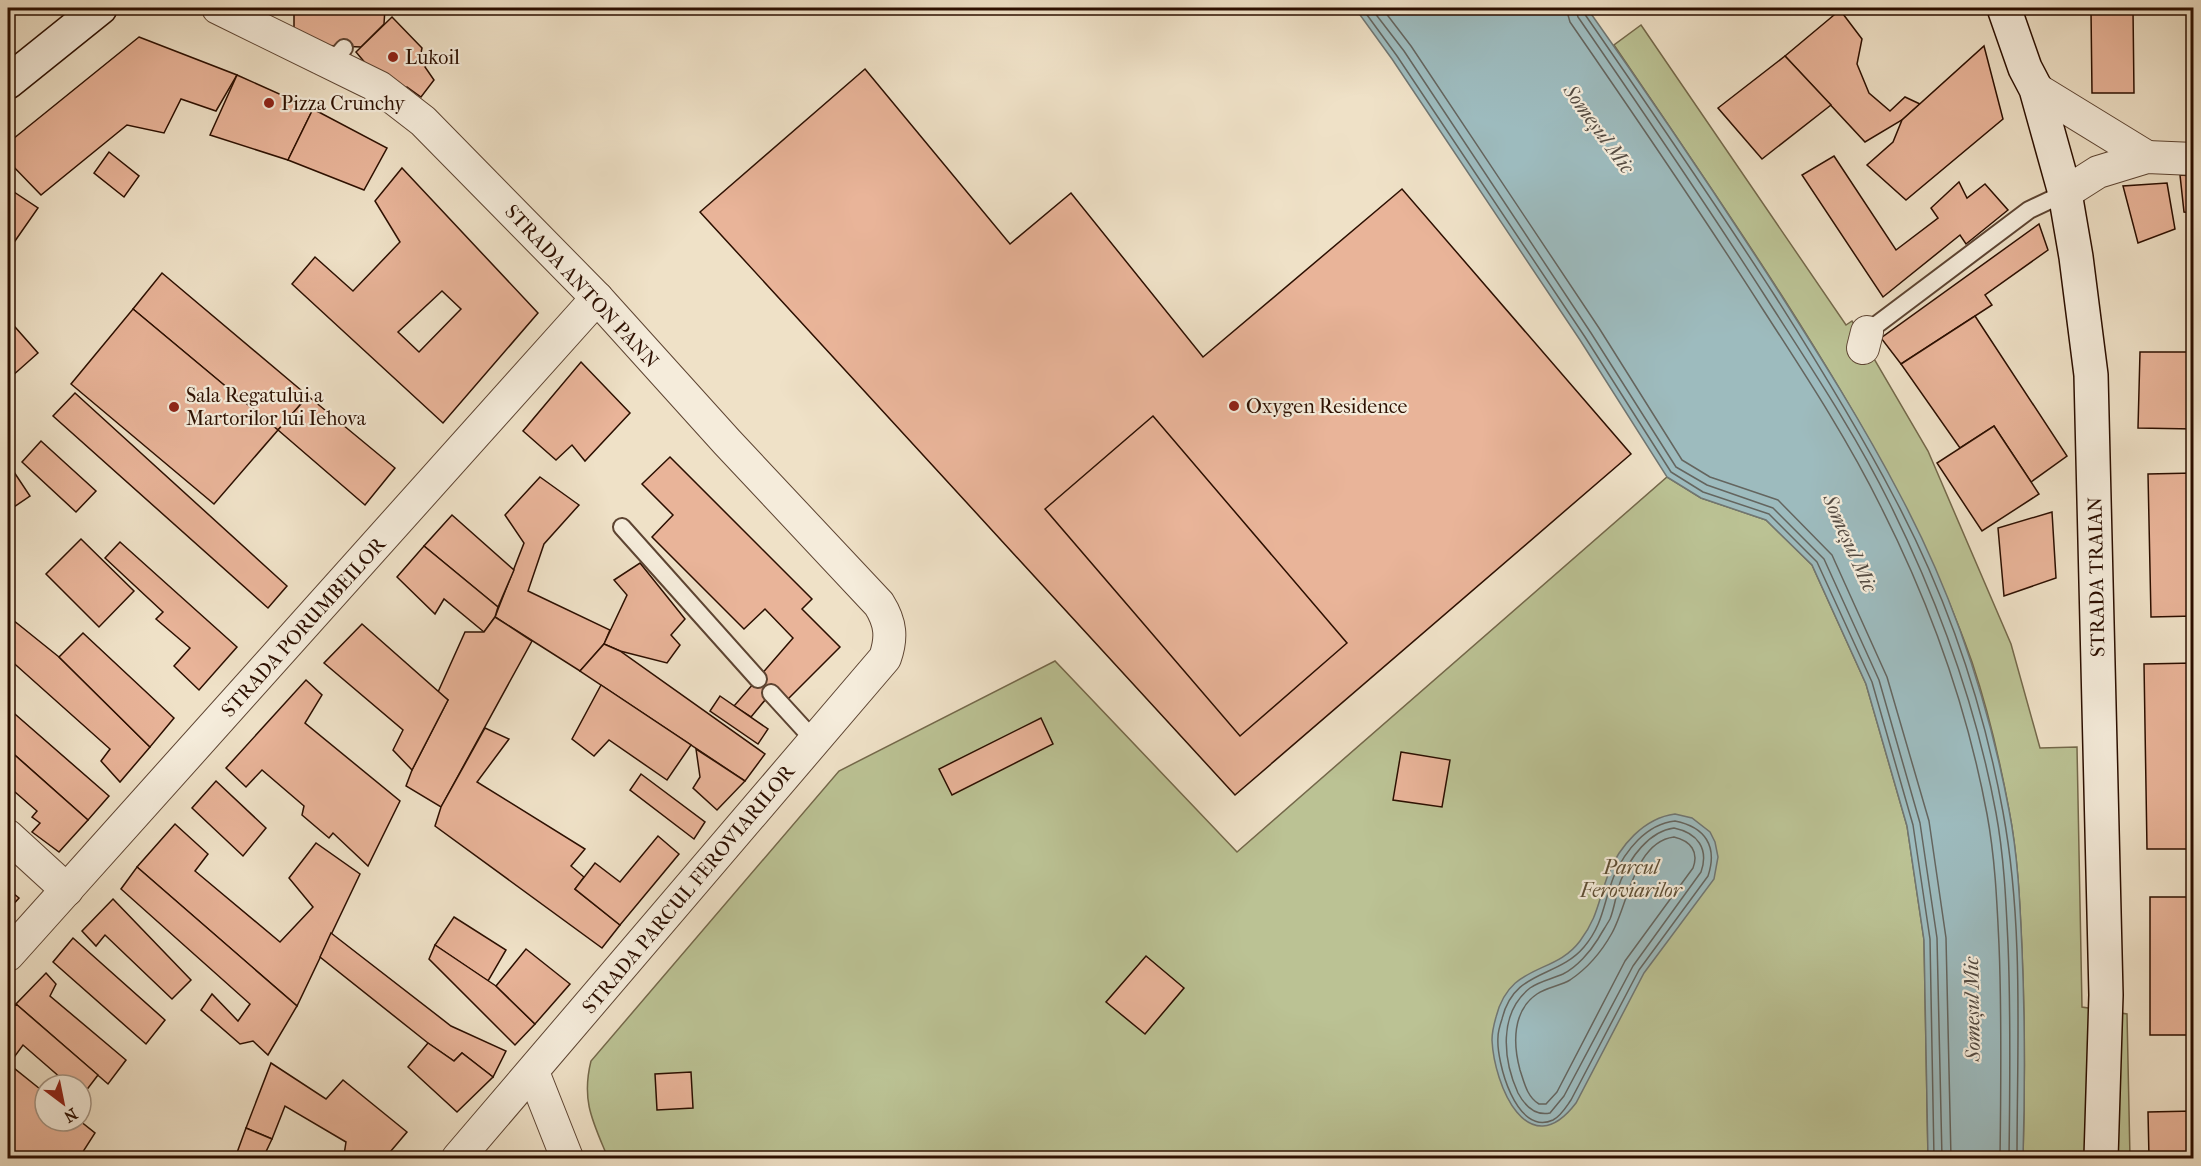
<svg xmlns="http://www.w3.org/2000/svg" width="2201" height="1166" font-family="'IM FELL French Canon',serif">
  <rect width="100%" height="100%" fill="#efe1c7"/>
  <filter id="stains"><feTurbulence type="fractalNoise" baseFrequency=".00333" numOctaves="4"/><feColorMatrix values="0 0 0 0 .2 0 0 0 0 .09 0 0 0 0 .02 0 0 0 .5 -.17"/></filter>
  <radialGradient id="worn" r=".72"><stop offset=".6" stop-color="#630" stop-opacity="0"/><stop offset="1" stop-color="#630" stop-opacity=".3"/></radialGradient>
  <g fill="#bbc294" stroke="#74684a" stroke-width="1.5">
    <path d="M 1641,25 L 1846,325 L 1852,321 L 1928,451 L 2011,644 L 2040,748 L 2077,747 L 2082,1007 L 2127,1014 L 2130,1158 L 2023,1158 C 2025,1089 2025,1020 2022,951 C 2020,904 2018,857 2009,810 C 2000,761 1988,710 1972,662 C 1926,532 1858,415 1784,299 C 1729,213 1671,129 1614,45 Z"/>
    <path d="M 1667,477 L 1701,498 L 1766,520 L 1812,565 L 1866,684 L 1907,826 L 1924,940 L 1928,1158 L 608,1158 C 593,1122 581,1101 591,1061 L 839,771 L 1055,661 L 1237,852 Z"/>
  </g>
  <g fill="#9dbbbe" stroke="#707672" stroke-width="1.5">
    <path d="M 1355,8 L 1587,8 C 1653,101 1717,196 1779,292 C 1821,358 1863,424 1899,493 C 1952,592 1988,700 2009,810 C 2018,856 2020,903 2022,949 C 2025,1019 2025,1089 2023,1158 L 1928,1158 L 1924,940 L 1907,826 L 1866,684 L 1812,565 L 1766,520 L 1701,498 L 1667,477 L 1580,340 L 1392,59 Z"/>
    <path d="M 1675,814 L 1692,818 L 1710,832 L 1715,842 L 1718,857 L 1714,879 L 1644,973 L 1576,1103 C 1528,1166 1494,1085 1492,1040 C 1492,1032 1494,1024 1496,1017 C 1510,962 1554,976 1580,941 C 1598,917 1598,901 1608,875 C 1619,846 1644,818 1675,814 Z"/>
  </g>
  <g fill="none" stroke-linecap="round" stroke-linejoin="round">
    <g stroke="#64655f" stroke-width="1.5">
      <polyline points="1362,8 1397,56 1585,337 1671,472 1703,492 1769,514 1817,562 1872,682 1913,825 1930,939 1934,1158"/>
      <polyline points="1371,8 1404,51 1591,333 1676,467 1707,485 1773,508 1824,559 1879,680 1920,823 1937,938 1942,1158"/>
      <polyline points="1382,8 1411,46 1599,328 1682,460 1710,477 1778,500 1832,555 1887,677 1929,821 1946,938 1951,1158"/>
      <path d="M 1566,8 L 1570,22 C 1635,116 1700,211 1762,308 C 1804,373 1847,438 1881,507 C 1930,604 1967,707 1987,814 C 1995,857 1997,902 1999,945 C 2002,1016 2001,1087 2000,1158"/>
      <path d="M 1575,8 L 1578,17 C 1642,110 1706,204 1767,299 C 1810,366 1855,433 1890,504 C 1939,603 1976,705 1996,813 C 2004,856 2006,901 2008,944 C 2011,1016 2010,1087 2009,1158"/>
      <path d="M 1583,8 L 1584,13 C 1649,107 1713,200 1775,296 C 1817,362 1858,428 1894,497 C 1946,595 1983,703 2003,812 C 2024,926 2017,1044 2017,1158"/>
      <path d="M 1675,821 C 1705,827 1718,846 1708,876 L 1639,970 L 1571,1100 C 1566,1107 1561,1116 1553,1120 C 1516,1137 1496,1061 1498,1037 C 1498,1031 1500,1025 1502,1019 C 1514,969 1557,979 1584,947 C 1604,923 1603,903 1614,876 C 1625,851 1646,824 1675,821 Z"/>
      <path d="M 1674,828 C 1698,833 1709,849 1701,872 L 1633,966 L 1564,1096 L 1550,1113 C 1535,1116 1525,1106 1518,1093 C 1503,1060 1498,1013 1530,988 C 1540,981 1552,979 1563,974 C 1577,967 1590,952 1598,939 C 1602,932 1606,926 1610,919 C 1615,907 1616,892 1621,880 C 1630,858 1649,831 1674,828 Z"/>
      <path d="M 1674,837 C 1691,841 1699,852 1693,868 L 1625,961 L 1557,1092 L 1546,1104 L 1539,1104 C 1527,1097 1524,1082 1520,1070 C 1513,1044 1512,1011 1537,994 C 1547,987 1560,986 1570,980 C 1588,968 1602,951 1612,933 C 1628,905 1634,842 1674,837 Z"/>
    </g>
  </g>
  <g fill="#e9b499" stroke="#2c0f00" stroke-width="1.5" fill-rule="evenodd">
    <polygon points="294,8 385,8 384,24 361,47 294,44"/>
    <polygon points="1840,10 1862,39 1857,64 1869,93 1890,111 1905,97 1920,104 1902,120 1865,142 1785,56"/>
    <polygon points="2133,10 2134,93 2092,93 2091,11"/>
    <polygon points="392,17 422,48 421,53 429,60 425,67 434,80 421,97 407,87 400,89 383,84 356,52"/>
    <polygon points="139,37 237,75 216,111 181,99 164,133 127,125 41,195 8,161 8,143"/>
    <polygon points="1984,46 2003,119 1906,200 1867,165 1893,142 1902,120"/>
    <polygon points="1785,56 1831,105 1762,159 1718,108"/>
    <polygon points="865,69 1010,244 1071,193 1203,357 1402,189 1631,454 1235,795 700,212"/>
    <polygon points="237,75 313,109 288,160 210,135"/>
    <polygon points="313,109 387,148 364,190 288,160"/>
    <polygon points="109,152 139,176 124,197 94,173"/>
    <polygon points="1834,156 1896,250 1938,218 1931,208 1959,182 1967,198 1985,184 2008,210 1966,244 1960,235 1883,297 1802,175"/>
    <path d="M 402,168 L 538,313 L 443,423 L 292,284 L 315,257 L 353,291 L 400,242 L 375,201 ZM 442,291 L 461,309 L 419,352 L 398,332 Z"/>
    <polygon points="2180,175 2194,176 2194,213 2184,212"/>
    <polygon points="2167,183 2175,229 2138,243 2123,186"/>
    <polygon points="8,188 38,208 8,251"/>
    <polygon points="2039,224 2048,250 1985,295 1992,305 1901,364 1881,338"/>
    <polygon points="162,273 308,396 278,430 133,309"/>
    <polygon points="133,309 278,430 214,504 71,384"/>
    <polygon points="1975,316 2067,456 2031,482 1994,426 1960,448 1901,364"/>
    <polygon points="8,319 38,353 11,377 8,373"/>
    <polygon points="2140,352 2194,352 2194,429 2138,428"/>
    <polygon points="581,362 630,413 585,461 572,445 556,460 523,431"/>
    <polygon points="75,393 287,586 268,608 53,416"/>
    <polygon points="308,396 395,468 365,505 278,430"/>
    <polygon points="1153,416 1347,643 1240,736 1045,509"/>
    <polygon points="1994,426 2039,494 1982,531 1937,463"/>
    <polygon points="41,441 96,491 76,512 22,462"/>
    <polygon points="670,457 812,599 802,609 840,647 787,700 775,688 751,717 734,706 793,638 765,609 744,629 652,537 673,515 642,484"/>
    <polygon points="8,463 30,496 8,511"/>
    <polygon points="2194,473 2194,616 2151,617 2148,474"/>
    <polygon points="540,477 579,505 544,544 528,591 610,630 604,644 580,671 495,617 524,543 505,515"/>
    <polygon points="2052,512 2056,578 2004,596 1998,528"/>
    <polygon points="452,515 514,570 498,607 424,546"/>
    <polygon points="81,539 134,591 99,627 46,574"/>
    <polygon points="120,542 237,647 199,690 174,666 190,648 156,619 163,612 105,558"/>
    <polygon points="424,546 498,607 495,617 484,632 444,599 435,614 397,577"/>
    <polygon points="640,563 685,619 671,635 680,645 667,663 620,651 604,644 627,595 614,580"/>
    <polygon points="8,616 59,657 150,747 120,782 101,761 110,749 8,658"/>
    <polygon points="495,617 532,641 441,807 406,786 412,770 448,700 438,692 465,632 484,632"/>
    <polygon points="362,624 448,700 412,770 393,750 403,730 324,663"/>
    <polygon points="83,633 174,718 150,747 59,657"/>
    <polygon points="604,644 620,651 765,754 745,781 580,671"/>
    <polygon points="2194,663 2194,849 2147,849 2144,664"/>
    <polygon points="306,680 322,695 305,723 400,801 368,866 333,833 329,838 302,815 304,806 262,770 246,787 226,768"/>
    <polygon points="601,685 691,745 667,780 609,740 594,756 572,739"/>
    <polygon points="720,696 768,729 758,744 710,711"/>
    <polygon points="8,708 109,796 88,820 8,749"/>
    <polygon points="1041,718 1053,744 952,795 939,769"/>
    <polygon points="485,728 509,739 477,782 585,849 571,866 584,877 575,889 620,925 602,948 435,826 441,807"/>
    <polygon points="8,749 88,820 59,852 32,832 40,823 32,817 37,811 8,786"/>
    <polygon points="696,749 745,781 717,810 693,788 700,777"/>
    <polygon points="1401,752 1450,760 1442,807 1393,800"/>
    <polygon points="641,774 705,822 694,839 630,790"/>
    <polygon points="216,781 266,828 243,856 192,808"/>
    <polygon points="175,824 208,854 195,871 280,942 313,907 289,878 316,843 360,874 297,1006 137,867"/>
    <polygon points="658,836 679,854 620,925 575,889 595,863 620,882"/>
    <polygon points="137,867 297,1006 268,1055 253,1041 240,1044 201,1010 212,994 238,1021 250,1004 121,889"/>
    <polygon points="8,889 19,898 8,910"/>
    <rect x="2150" y="897" width="44" height="138"/>
    <polygon points="113,899 191,980 172,999 105,935 96,946 82,931"/>
    <polygon points="454,917 506,950 488,981 435,945"/>
    <polygon points="331,933 451,1026 506,1051 493,1077 462,1053 454,1061 428,1043 320,957"/>
    <polygon points="73,938 165,1020 146,1044 53,962"/>
    <polygon points="435,945 496,986 535,1024 515,1045 429,959"/>
    <polygon points="526,949 570,984 535,1024 496,986"/>
    <polygon points="1146,956 1184,988 1145,1034 1106,1002"/>
    <polygon points="46,973 56,984 50,996 126,1060 108,1084 16,1004"/>
    <polygon points="16,1004 98,1075 82,1096 81,1085 69,1085 23,1045 9,1064 45,1093 45,1121 80,1121 95,1133 79,1158 63,1158 57,1155 54,1158 23,1158 8,1145 8,1014"/>
    <polygon points="428,1043 454,1061 462,1053 493,1077 457,1112 408,1067"/>
    <polygon points="271,1063 326,1099 343,1080 407,1132 385,1158 347,1158 344,1155 346,1142 285,1106 272,1139 246,1128"/>
    <polygon points="691,1072 693,1108 657,1110 655,1074"/>
    <polygon points="2194,1111 2194,1158 2149,1158 2148,1112"/>
    <polygon points="246,1128 272,1139 263,1158 235,1158"/>
  </g>
  <g fill="none" stroke-linecap="round" stroke-linejoin="round">
    <g stroke="#5d4432" stroke-width="20">
      <g id="lane">
        <polyline points="330,64 344,48"/>
        <polyline points="1867,332 2029,210 2065,193"/>
        <polyline points="622,527 758,679"/>
        <polyline points="771,693 814,740"/>
      </g>
    </g>
    <g stroke="#5d4432" stroke-width="34">
      <g id="street">
        <path d="M 218,8 L 379,87 L 423,121 L 597,298 L 727,442 L 879,604 C 891,623 892,638 885,658 L 458,1158"/>
        <polyline points="2036,89 2147,157"/>
        <polyline points="2065,193 2098,172 2147,157 2194,159"/>
        <polyline points="1863,348 1867,332"/>
        <polyline points="8,836 67,890"/>
        <polyline points="8,955 597,298"/>
        <polyline points="533,1072 567,1158"/>
      </g>
    </g>
    <g stroke="#2c0f00" stroke-width="36">
      <g id="secondary">
        <polyline points="2004,8 2025,68 2036,89 2065,193 2076,257 2091,375 2106,995 2101,1158"/>
        <polyline points="8,82 100,8"/>
      </g>
    </g>
    <use href="#lane" stroke="#f5ecdb" stroke-width="16"/>
    <use href="#street" stroke="#f5ecdb" stroke-width="32"/>
    <use href="#secondary" stroke="#f5ecdb" stroke-width="33"/>
  </g>
  <g fill="#8f2418" stroke="#f5ecdb" stroke-width="2">
    <circle cx="393" cy="57" r="6"/>
    <circle cx="269" cy="103" r="6"/>
    <circle cx="1234" cy="406" r="6"/>
    <circle cx="174" cy="407" r="6"/>
  </g>
  <g text-anchor="middle" stroke-width="4.5" stroke-linejoin="round" paint-order="stroke">
    <g font-size="20" fill="#2c0f00" stroke="#f5ecdb" text-anchor="start">
      <text x="405" y="64">Lukoil</text>
      <text x="281" y="110">Pizza Crunchy</text>
      <text x="186" y="402">Sala Regatului a<tspan x="186" dy="23">Martorilor lui Iehova</tspan></text>
      <text x="1246" y="413">Oxygen Residence</text>
    </g>
    <g font-size="20" fill="#2c0f00" stroke="#f5ecdb">
      <text transform="translate(582 286) rotate(47)" y="7">STRADA ANTON PANN</text>
      <text transform="translate(2096 577) rotate(-91)" y="7">STRADA TRAIAN</text>
      <text transform="translate(303 627) rotate(-48)" y="7">STRADA PORUMBEILOR</text>
      <text transform="translate(688 889) rotate(-50)" y="7">STRADA PARCUL FEROVIARILOR</text>
    </g>
    <g font-size="20" font-style="italic" fill="#5e4e34" stroke="#f5ecdb">
      <text x="1631" y="874">Parcul<tspan x="1631" dy="23">Feroviarilor</tspan></text>
    </g>
    <g font-size="21" font-style="italic" fill="#544b42" stroke="#f5ecdb">
      <text transform="translate(1599 129) rotate(54)" y="7">Someșul Mic</text>
      <text transform="translate(1850 543) rotate(66)" y="7">Someșul Mic</text>
      <text transform="translate(1972 1009) rotate(-91)" y="7">Someșul Mic</text>
    </g>
  </g>
  <rect width="2201" height="1166" fill="none" stroke="#efe1c7" stroke-width="30"/>
  <rect x="9" y="9" width="2183" height="1148" fill="none" stroke="#2c0f00" stroke-width="3"/>
  <rect x="15" y="15" width="2171" height="1136" fill="none" stroke="#2c0f00" stroke-width="1.5"/>
  <g transform="translate(63 1103) rotate(148)"><circle r="28" fill="#f5ecdb" stroke="#a59483" stroke-width="1.5"/>
  <path d="M0-4.5L10 22L0 15L-10 22Z" fill="#8f2418"/>
  <text y="-9" font-size="16" font-weight="bold" text-anchor="middle" fill="#2c0f00">N</text>
  </g>
  <rect width="100%" height="100%" filter="url(#stains)"/>
  <rect width="100%" height="100%" fill="url(#worn)"/>
</svg>
